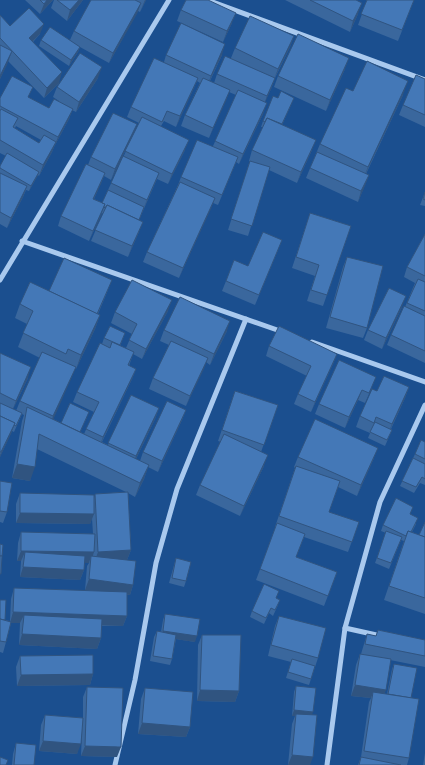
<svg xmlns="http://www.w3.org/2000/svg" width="425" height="765" font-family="'Roboto Condensed',sans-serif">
  <rect width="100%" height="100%" fill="#1b4f8f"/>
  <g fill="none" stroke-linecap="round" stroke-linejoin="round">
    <g stroke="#a9c9ee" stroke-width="5">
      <polyline points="207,0 425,80"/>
      <polyline points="22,241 283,332"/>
      <polyline points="0,280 169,0"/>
      <polyline points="312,342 425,382"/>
      <polyline points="345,628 381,636"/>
      <polyline points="115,765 135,680 156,563 177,489 246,319"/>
      <polyline points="327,765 345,628 380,502 425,405"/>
    </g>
  </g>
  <g fill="#3a679d" fill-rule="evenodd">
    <polygon points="25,0 53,0 40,14"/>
    <polygon points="54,0 83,0 67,21 51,8"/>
    <polygon points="91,0 146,0 140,12 138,11 109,63 80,47 78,52 69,66 39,46 41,40 70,40 74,31"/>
    <polygon points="285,0 356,0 358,14 350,32"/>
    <polygon points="367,0 414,0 398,41 358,25"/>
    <polygon points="181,10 232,23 223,42 177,21"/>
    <polygon points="0,15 10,26 40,34 33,42 59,83 44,98 8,61 0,79"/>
    <polygon points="294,36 290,47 275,78 271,89 265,102 263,114 239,164 236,162 218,205 213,203 179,278 143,262 147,252 178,185 181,177 213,146 236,95 229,92 209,138 181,126 185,115 200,83 197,81 176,127 164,121 161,126 185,150 168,184 157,179 139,220 139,232 128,257 91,241 103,213 102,213 89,241 58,226 61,216 88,165 91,157 137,124 133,135 111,180 104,176 94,199 102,203 139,123 127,117 131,107 164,62 166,55 222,55 210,81 214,83 217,74 231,58 235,48"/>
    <polygon points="345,69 326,111 274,87 278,76"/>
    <path d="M 98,78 L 76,112 L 72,110 L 69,119 L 54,147 L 52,152 L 39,176 L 38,175 L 29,191 L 26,190 L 23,197 L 7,228 L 0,224 L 0,166 L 6,156 L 0,153 L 0,98 L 29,98 L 49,108 L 59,101 L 53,97 L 57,87 ZM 16,126 L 41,140 L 39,143 L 15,128 Z"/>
    <polygon points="425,79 425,127 399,115 403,105"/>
    <polygon points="353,91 403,95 366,174 369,175 358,202 306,178 320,144"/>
    <polygon points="278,98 294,98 282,125 312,150 297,183 269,170 248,236 228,230 250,161 249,161 252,150 263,127 261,127 263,121"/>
    <polygon points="425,192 425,206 420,205"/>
    <polygon points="310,213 351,226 323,306 307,301 315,276 292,268"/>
    <polygon points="425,234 425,363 387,345 391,335 405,307 415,283 404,277 407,267"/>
    <polygon points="278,250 255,305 222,291 226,281 248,266"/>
    <polygon points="347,257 367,328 363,338 326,328 343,267"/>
    <polygon points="108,290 98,314 100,315 95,329 76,369 75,368 53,419 61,423 87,417 80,432 84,434 94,412 73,402 77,392 102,344 104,338 125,333 120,346 126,348 132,334 111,323 115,312 168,311 142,359 133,354 129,366 136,369 132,379 102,442 108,445 131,395 159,408 155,419 136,459 140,461 143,452 186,410 182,420 158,472 148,467 144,479 135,497 128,493 131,550 127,560 133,585 130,595 127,595 127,616 123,626 101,626 101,638 97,649 19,645 20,623 11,623 6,642 3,653 0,652 0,600 5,620 10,621 11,599 14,588 91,591 85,590 87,566 89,563 84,562 84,570 80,580 20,577 21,561 17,561 18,543 21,532 93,534 92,518 90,524 16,523 16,504 20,493 94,498 95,494 126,492 37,449 30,481 12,478 22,421 24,415 22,414 14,432 12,431 0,457 0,353 28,378 13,409 16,411 20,401 40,358 18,347 27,324 15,318 20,304 49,291"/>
    <polygon points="402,307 382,349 364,340 368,330"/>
    <polygon points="164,330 227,331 210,365 206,362 186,406 149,389 153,378 169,345 160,341"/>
    <polygon points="269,346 337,354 333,364 311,412 294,404 298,394 307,376 266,356"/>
    <polygon points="339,360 372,387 365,403 358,400 345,428 315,414 319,404"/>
    <polygon points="409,387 405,398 391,429 392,430 385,446 368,438 370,433 356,427 360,416 377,391"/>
    <polygon points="235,391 278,405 261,452 264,466 240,516 196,495 200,485 221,442 218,441"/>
    <polygon points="425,442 425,485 420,483 414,493 400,486 415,454"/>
    <polygon points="298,457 374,458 357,496 338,487 329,512 359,522 348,552 304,537 296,557 337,572 324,606 256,580 276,527 275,527 295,468 294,467"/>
    <polygon points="0,481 7,512 3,523 0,522"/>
    <polygon points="410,514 416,524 412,532 419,535 425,522 425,614 384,600 404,541 401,540 389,569 375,563 386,533 381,531 383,525"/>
    <polygon points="176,558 186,581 184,587 169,583"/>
    <polygon points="276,598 278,605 273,616 269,613 264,624 250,617 252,611"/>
    <polygon points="165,614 195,642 176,639 172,659 170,665 150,661 154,637 157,631 161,632 163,620"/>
    <polygon points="279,616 318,658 309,685 286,678 291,662 268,656 275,626"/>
    <polygon points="378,630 425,640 425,667 390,660 384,694 387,694 392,669 394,664 411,698 409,758 407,765 358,765 361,757 369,702 371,698 351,696 356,665 360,654 361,654 367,634 376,636"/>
    <polygon points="202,635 239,691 235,702 197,701 198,645"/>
    <polygon points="20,656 93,674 90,685 17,686 16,667"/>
    <polygon points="296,686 312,715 310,765 288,765 292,724 295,716 292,716 294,692"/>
    <polygon points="87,687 117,757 81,756 82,731 77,754 39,751 41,725 45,715 83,718 83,697"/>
    <polygon points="145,688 190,727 186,737 138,734 141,699"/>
    <polygon points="16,743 34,765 12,765 13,754"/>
    <polygon points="425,753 425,765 423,765"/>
  </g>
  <g fill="#305480">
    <polygon points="47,0 53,0 40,14 44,4"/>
    <polygon points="79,0 83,0 67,21 70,10"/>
    <polygon points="145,0 146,0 140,12"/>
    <polygon points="141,3 137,14 109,63 113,53"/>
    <polygon points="362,3 358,14 350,32 353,21"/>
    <polygon points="236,13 232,23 223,42 227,31"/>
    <polygon points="44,24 40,34 25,49 29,38"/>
    <polygon points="294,36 290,47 274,79 278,69"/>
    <polygon points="225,44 222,55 207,86 211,76"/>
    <polygon points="80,47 78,52 69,66 71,60"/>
    <polygon points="12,51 7,65 0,79 0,76"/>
    <polygon points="349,58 345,69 326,111 330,100"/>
    <polygon points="102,67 98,78 76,112 79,102"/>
    <polygon points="62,72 59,83 44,98 47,88"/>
    <polygon points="198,78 194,88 176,127 180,116"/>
    <polygon points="275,78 271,89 263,107 267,96"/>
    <polygon points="408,81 403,95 362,181 368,167"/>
    <polygon points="230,90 226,101 209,138 213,128"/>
    <polygon points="267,103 263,114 239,164 243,154"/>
    <polygon points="73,109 69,119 54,147 58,137"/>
    <polygon points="137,124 133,135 111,180 115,169"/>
    <polygon points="189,140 185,150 168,184 172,174"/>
    <polygon points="316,140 312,150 297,183 301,172"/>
    <polygon points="56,142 52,152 39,176 43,165"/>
    <polygon points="39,172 37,177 29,191 31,186"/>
    <polygon points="105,173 101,184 89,209 93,199"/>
    <polygon points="159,173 155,183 135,228 147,200"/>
    <polygon points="369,175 365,186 358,202 361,191"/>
    <polygon points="27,186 23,197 7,228 11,218"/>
    <polygon points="215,198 211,209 179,278 183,268"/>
    <polygon points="105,204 101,215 89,241 93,231"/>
    <polygon points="143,222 139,232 128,257 132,246"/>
    <polygon points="406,296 402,307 382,349 386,338"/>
    <polygon points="172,300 168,311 142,359 146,349"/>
    <polygon points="100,315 95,329 76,369 81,355"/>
    <polygon points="230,321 227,331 210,365 214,354"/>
    <polygon points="337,354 333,364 311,412 315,402"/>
    <polygon points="208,358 204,369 186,406 190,396"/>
    <polygon points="31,367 28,378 12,411 16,401"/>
    <polygon points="76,367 72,377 50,427 53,416"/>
    <polygon points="136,369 132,379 99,447 103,437"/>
    <polygon points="409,387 405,398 388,434 392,424"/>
    <polygon points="362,390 358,400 345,428 349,417"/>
    <polygon points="159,408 155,419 132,467 136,456"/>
    <polygon points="186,410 182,420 158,472 162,461"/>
    <polygon points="15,423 11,434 0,457 0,455"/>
    <polygon points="378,448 374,458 357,496 361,485"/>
    <polygon points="268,455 264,466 240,516 244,506"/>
    <polygon points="17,464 35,467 30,481 12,478"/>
    <polygon points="149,465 144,479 135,497 140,483"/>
    <polygon points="20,513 94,514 90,524 16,523"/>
    <polygon points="131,550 127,560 94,563 98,552"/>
    <polygon points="21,551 94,552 91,562 91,556 89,563 24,561 25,552 21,561 17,561"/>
    <polygon points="23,567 84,570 80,580 20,577"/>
    <polygon points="89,579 133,585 130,595 85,590"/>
    <polygon points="13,612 127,616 123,626 23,623 24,615 20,623 10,623"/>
    <polygon points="163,631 197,636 195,642 161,637"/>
    <polygon points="22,634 101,638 97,649 19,645"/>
    <polygon points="93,674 90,685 17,686 21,675"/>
    <polygon points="355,685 386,690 382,700 373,692 371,698 351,696"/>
    <polygon points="200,690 239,691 235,702 197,701"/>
    <polygon points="294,710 313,712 311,718 296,714 295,716 292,716"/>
    <polygon points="142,723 190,727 186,737 138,734"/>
    <polygon points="43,741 81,744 77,754 39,751"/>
    <polygon points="85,746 121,747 117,757 81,756"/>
    <polygon points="292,755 313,757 310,765 288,765"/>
  </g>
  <g fill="#4478b7" stroke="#305480">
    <polygon points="40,0 47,0 44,4"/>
    <polygon points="57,0 79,0 70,10"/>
    <polygon points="91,0 135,0 141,3 113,53 74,31"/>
    <polygon points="186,0 208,0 236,13 227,31 181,10"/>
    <polygon points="310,0 356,0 362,3 353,21"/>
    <polygon points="367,0 414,0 402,30 361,14"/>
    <polygon points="29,8 44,24 29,38 62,72 47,88 0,38 0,15 10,26"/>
    <polygon points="250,16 294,36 278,69 235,48"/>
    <polygon points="181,23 225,44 211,76 166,55"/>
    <polygon points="50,27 80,47 71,60 41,40"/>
    <polygon points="298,34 349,58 330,100 278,76"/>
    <polygon points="0,45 12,51 0,76"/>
    <polygon points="80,53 102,67 79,102 57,87"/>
    <polygon points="225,56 275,78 267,96 217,74"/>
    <polygon points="154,58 198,78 180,116 167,111 162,122 131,107"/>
    <polygon points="367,61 408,81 368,167 320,144 346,88 353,91"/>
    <polygon points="416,75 425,79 425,115 403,105"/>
    <polygon points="12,76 33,87 28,97 49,108 54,99 73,109 58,137 0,106 0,98"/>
    <polygon points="203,78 230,90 213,128 185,115"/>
    <polygon points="238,90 267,103 243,154 215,141"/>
    <polygon points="281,91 294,98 282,124 267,118 265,122 263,121 273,96 278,98"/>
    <polygon points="1,109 18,118 13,127 39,143 44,135 56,142 43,165 0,140 0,111"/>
    <polygon points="113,113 137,124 115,169 91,157"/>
    <polygon points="142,117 189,140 172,174 125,151"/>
    <polygon points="267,118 316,140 301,172 252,150"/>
    <polygon points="197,140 238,157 222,195 181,177"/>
    <polygon points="317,152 369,175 361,191 310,168"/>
    <polygon points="7,153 39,172 31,186 0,168 0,166"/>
    <polygon points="123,156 159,173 147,200 111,183"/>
    <polygon points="250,161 270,167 252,226 231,219"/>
    <polygon points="86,164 105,173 93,199 105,204 93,231 61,216"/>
    <polygon points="0,173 27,186 11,218 0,212"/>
    <polygon points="180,182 215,198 183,268 147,252"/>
    <polygon points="108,190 144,207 139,220 107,205 105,208 104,207 105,204 102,203"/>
    <polygon points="425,192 425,200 423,199"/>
    <polygon points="107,205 143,222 132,246 95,230"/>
    <polygon points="310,213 351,226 327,295 311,290 319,265 296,257"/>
    <polygon points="263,232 282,240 259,295 226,281 234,260 248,266"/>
    <polygon points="425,234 425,276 407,267"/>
    <polygon points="347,257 383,266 367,328 330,317"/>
    <polygon points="64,258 112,280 97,314 49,291"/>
    <polygon points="418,279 425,282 425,311 407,303"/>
    <polygon points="132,280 172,300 146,349 129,340 137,324 115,312"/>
    <polygon points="30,282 100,315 81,355 68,349 66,354 23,333 33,311 20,304"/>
    <polygon points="389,288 406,296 386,338 368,330"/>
    <polygon points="180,297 230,321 214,354 164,330"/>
    <polygon points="404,306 425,316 425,351 391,335"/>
    <polygon points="110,326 125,333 120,345 104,338"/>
    <polygon points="279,326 337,354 315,402 298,394 311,366 269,346"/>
    <polygon points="171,341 208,358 190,396 153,378"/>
    <polygon points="112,342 134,352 128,365 136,369 103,437 86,429 99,402 77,392 100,343 110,348"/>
    <polygon points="42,352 76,367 53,416 20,401"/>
    <polygon points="0,353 31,367 16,401 0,393"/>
    <polygon points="339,360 376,377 369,393 362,390 349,417 319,404"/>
    <polygon points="384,376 409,387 392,424 376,417 374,423 360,416 372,389 377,391"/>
    <polygon points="235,391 278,405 264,445 222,430"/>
    <polygon points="131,395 159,408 136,456 108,443"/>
    <polygon points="167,401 186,410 162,461 143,452"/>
    <polygon points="0,403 22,413 16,426 14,425 15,423 0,416"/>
    <polygon points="70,403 89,412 80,432 61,423"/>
    <polygon points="27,407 149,465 140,483 39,434 35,467 17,464"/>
    <polygon points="0,416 15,423 1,452 0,452"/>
    <polygon points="315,419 378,448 361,485 298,457"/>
    <polygon points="375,422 392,430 387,440 370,432"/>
    <polygon points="224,434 268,455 244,506 200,485"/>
    <polygon points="421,440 425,442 425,459 415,454"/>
    <polygon points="413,458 425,464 425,479 422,477 416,487 402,481"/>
    <polygon points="296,466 340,481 329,512 359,522 352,542 279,516"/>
    <polygon points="0,481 12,483 7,512 0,511"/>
    <polygon points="128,492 131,550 98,552 95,494"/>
    <polygon points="20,493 94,495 94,514 20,513"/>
    <polygon points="396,498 413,507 410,514 418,518 411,532 408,531 406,536 383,525"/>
    <polygon points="425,522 425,537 419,535"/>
    <polygon points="277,523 305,534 296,557 337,572 328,596 260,569"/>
    <polygon points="386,531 402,537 391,563 377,558"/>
    <polygon points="408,531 425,537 425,598 389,586"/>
    <polygon points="21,532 95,534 94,552 21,551"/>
    <polygon points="0,544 3,545 2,556 0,556"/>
    <polygon points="25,552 85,556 84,570 23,567"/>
    <polygon points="0,556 2,556 1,574 0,574"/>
    <polygon points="91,556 136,561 133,585 89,579"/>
    <polygon points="176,558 191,562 186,581 172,578"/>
    <polygon points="264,584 279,591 276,598 280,600 275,610 271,608 266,618 252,611"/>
    <polygon points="14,588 127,592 127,616 13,612"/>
    <polygon points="0,600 6,600 5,620 0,619"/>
    <polygon points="165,614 200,619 197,636 163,631"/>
    <polygon points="24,615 102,619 101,638 22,634"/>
    <polygon points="279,616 326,628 318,658 271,645"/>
    <polygon points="0,619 11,622 6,642 0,641"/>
    <polygon points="378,630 425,640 425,656 365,644 367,634 376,636"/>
    <polygon points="157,631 176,635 172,659 153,656"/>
    <polygon points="202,635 241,635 239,691 200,690"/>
    <polygon points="360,654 391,659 386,690 355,685"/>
    <polygon points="93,655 93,674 21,675 20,656"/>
    <polygon points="292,659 315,666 311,679 288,672"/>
    <polygon points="394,664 417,668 411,698 388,694"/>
    <polygon points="296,686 316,688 313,712 294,710"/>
    <polygon points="87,687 123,688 121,747 85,746"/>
    <polygon points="145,688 193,692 190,727 142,723"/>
    <polygon points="373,692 419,699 409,758 364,751"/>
    <polygon points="296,714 317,715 313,757 292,755"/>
    <polygon points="45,715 83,718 81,744 43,741"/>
    <polygon points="16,743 36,745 34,765 14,765"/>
    <polygon points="0,757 8,760 6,765 0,765"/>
    <polygon points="361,757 401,765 359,765"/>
  </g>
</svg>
